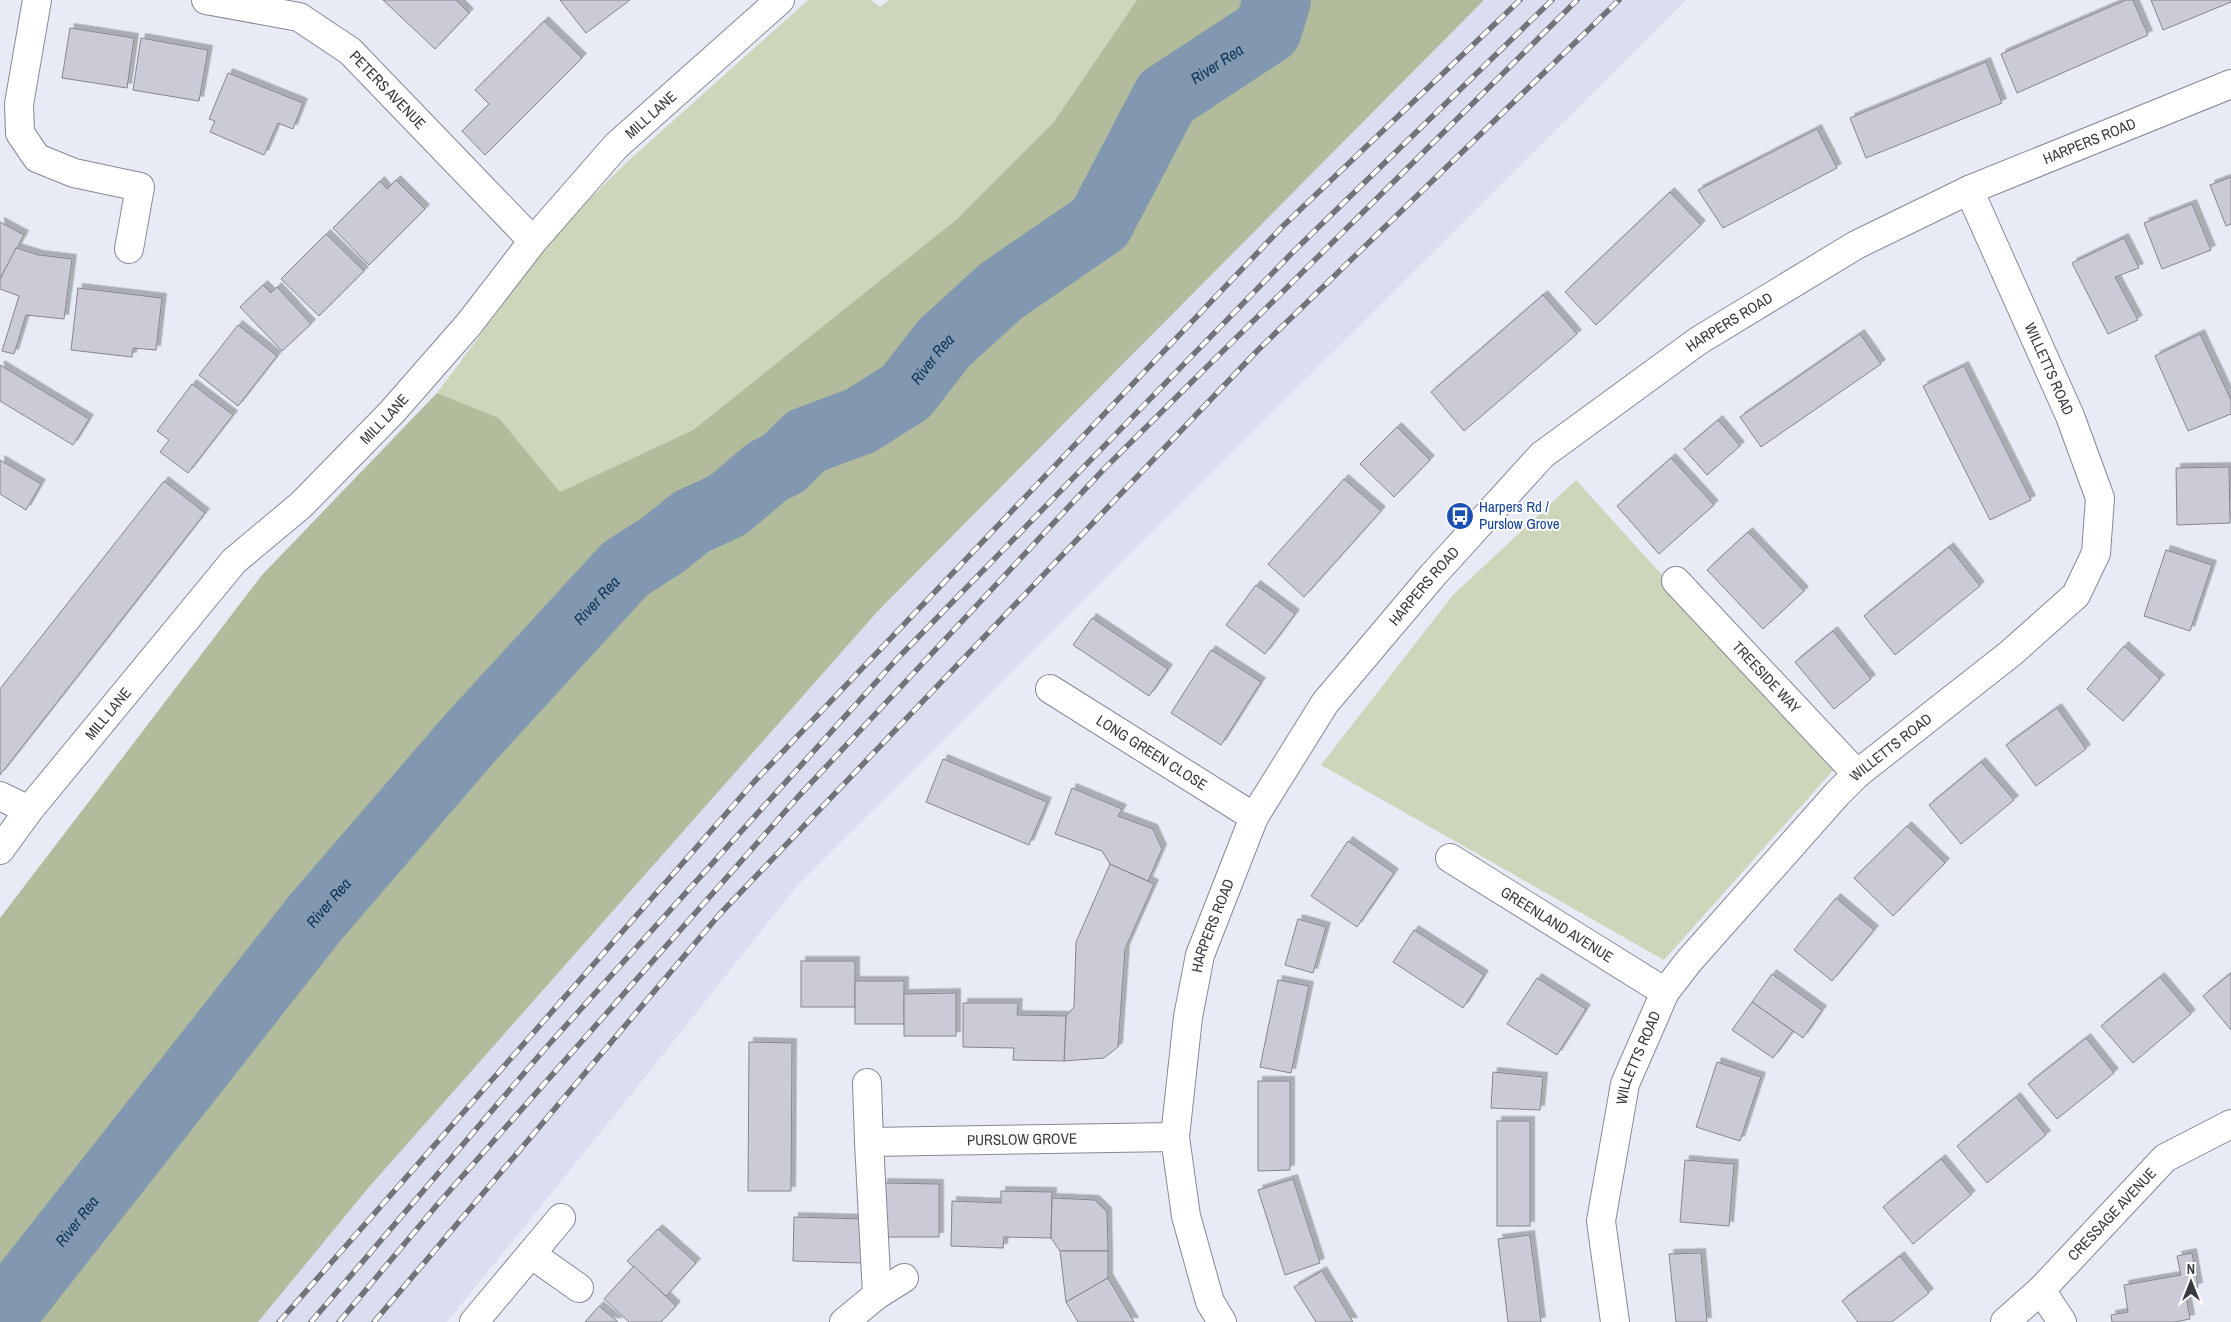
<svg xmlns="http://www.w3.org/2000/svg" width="2231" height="1322" font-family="'Archivo Narrow',sans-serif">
  <defs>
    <filter id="shadow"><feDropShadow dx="4.5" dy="-4.5" stdDeviation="0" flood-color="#0004"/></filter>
  </defs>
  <rect width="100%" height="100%" fill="#e8ebf6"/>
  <polygon fill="#dadef0" points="1484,0 1686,0 797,886 630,1096 447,1322 258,1322 369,1187 877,612"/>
  <g fill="#cdd5bb">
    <polygon points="808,0 871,0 880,7 889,0 1137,0 1053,123 957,219 693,430 560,492 499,418 437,393 562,226 627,162"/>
    <polygon points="1576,480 1836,767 1664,960 1321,765 1453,595"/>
  </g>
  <polygon fill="#b2bb9c" points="1137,0 1484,0 877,612 369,1187 258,1322 0,1322 0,918 262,575 437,393 499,418 560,492 693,430 957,219 1053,123"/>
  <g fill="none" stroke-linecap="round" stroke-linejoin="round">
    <path stroke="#8198b0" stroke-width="68" id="s1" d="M 0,1316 L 9,1307 L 315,918 L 470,738 L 625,569 L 664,544 L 691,522 L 728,505 L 768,471 L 783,464 L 806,441 L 860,421 L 906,392 L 944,343 L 1001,291 L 1100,223 L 1166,97 L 1268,30 L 1277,0"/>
  </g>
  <g fill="#cacbd6" stroke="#858590" filter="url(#shadow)">
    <polygon points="383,0 458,0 457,1 469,13 435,49"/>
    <polygon points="560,0 630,0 586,33"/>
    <polygon points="2126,0 2133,0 2148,35 2017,93 2001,54"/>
    <polygon points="2151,0 2231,0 2231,2 2163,30"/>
    <polygon points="544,21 582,58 485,155 462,131 489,104 475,90"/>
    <polygon points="70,28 134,38 127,88 62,78"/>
    <polygon points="141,38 208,50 199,101 133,90"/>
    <polygon points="1986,62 2002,103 1866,158 1850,118"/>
    <polygon points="228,73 303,103 293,129 278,123 264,155 210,132 215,121 209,119"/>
    <polygon points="1817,129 1837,168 1723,228 1698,190"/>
    <polygon points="2231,177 2231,224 2226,226 2210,185"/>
    <polygon points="396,180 425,209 369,265 333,228 380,181 387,189"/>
    <polygon points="1670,192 1701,225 1596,325 1565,292"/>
    <polygon points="2192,204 2211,250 2162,269 2144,223"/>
    <polygon points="0,222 24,235 0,279"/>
    <polygon points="326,234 364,271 319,316 281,279"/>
    <polygon points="2124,238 2139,268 2115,277 2138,320 2108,334 2072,263"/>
    <polygon points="16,248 39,255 72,259 64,319 26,315 14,354 2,351 19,296 0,289 0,279"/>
    <polygon points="263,285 271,293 277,287 311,324 282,351 240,307"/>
    <polygon points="78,288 162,298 156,350 133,348 132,357 71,350"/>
    <polygon points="1543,295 1577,334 1464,431 1431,392"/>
    <polygon points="238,325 277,356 238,406 199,375"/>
    <polygon points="1860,334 1881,364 1761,447 1740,417"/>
    <polygon points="2200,334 2231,400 2231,414 2188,431 2155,356"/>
    <polygon points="0,365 89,419 73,445 0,401"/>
    <polygon points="1964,366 2031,500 1990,520 1923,386"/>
    <polygon points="192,384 233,415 188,473 160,452 169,440 157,431"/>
    <polygon points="1718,420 1740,446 1707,475 1684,449"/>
    <polygon points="1397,427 1430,460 1394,497 1360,464"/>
    <polygon points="1671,458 1714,505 1659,554 1617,506"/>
    <polygon points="0,460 41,484 26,510 0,494"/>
    <polygon points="2229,467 2230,523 2177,525 2176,468"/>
    <polygon points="1344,479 1381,511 1304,597 1268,564"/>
    <polygon points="164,481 205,513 0,775 0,689"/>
    <polygon points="1748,532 1804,591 1763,629 1707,570"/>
    <polygon points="1949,547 1980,586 1895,655 1864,616"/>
    <polygon points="2166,550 2212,565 2190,631 2144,616"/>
    <polygon points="1256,585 1295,614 1265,654 1226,625"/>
    <polygon points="1092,618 1168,669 1149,696 1073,645"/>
    <polygon points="1833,631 1871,679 1834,709 1795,662"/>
    <polygon points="2124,646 2160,679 2123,721 2087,689"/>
    <polygon points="1211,650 1261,682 1221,745 1171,713"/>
    <polygon points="2057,708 2086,749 2036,786 2006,745"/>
    <polygon points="943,759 1047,802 1029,845 926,802"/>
    <polygon points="1981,762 2014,800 1961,844 1929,805"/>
    <polygon points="1072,788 1122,809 1118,816 1153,829 1162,849 1148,881 1110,864 1102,851 1055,834"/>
    <polygon points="1907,826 1945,863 1893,916 1854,878"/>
    <polygon points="1348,841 1394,873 1357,927 1311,896"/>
    <polygon points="1110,864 1154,884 1125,949 1118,1047 1104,1058 1064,1061 1066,1016 1074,1007 1076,942"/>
    <polygon points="1836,898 1874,930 1832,981 1794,950"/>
    <polygon points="1298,919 1326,927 1313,973 1285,965"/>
    <polygon points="1414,930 1484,975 1463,1008 1393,962"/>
    <rect x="801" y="961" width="54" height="46"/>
    <polygon points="2231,973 2231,1030 2203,996"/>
    <polygon points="1772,974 1822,1010 1803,1038 1752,1002"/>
    <polygon points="2160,977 2191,1014 2133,1063 2101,1026"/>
    <polygon points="1537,978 1586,1009 1557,1055 1507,1024"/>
    <polygon points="1278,980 1309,986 1291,1073 1260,1067"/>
    <rect x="855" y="981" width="49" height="43"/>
    <polygon points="956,993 956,1036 904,1036 904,994"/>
    <polygon points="1752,1002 1793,1031 1773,1058 1732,1030"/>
    <polygon points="963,1003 1018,1003 1017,1015 1066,1016 1064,1061 1013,1060 1014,1048 963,1047"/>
    <polygon points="2086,1038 2114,1073 2057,1119 2028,1084"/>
    <polygon points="749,1042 792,1043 791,1191 748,1191"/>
    <polygon points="1717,1062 1761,1077 1740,1141 1696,1127"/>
    <polygon points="1493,1072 1543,1077 1540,1110 1491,1108"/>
    <polygon points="1258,1081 1290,1081 1290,1170 1258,1171"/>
    <polygon points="2016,1097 2046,1135 1987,1183 1957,1146"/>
    <rect x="1497" y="1121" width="33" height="105"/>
    <polygon points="1941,1159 1971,1195 1913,1244 1883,1207"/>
    <polygon points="1685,1160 1734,1164 1729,1226 1680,1222"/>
    <polygon points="1293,1179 1320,1263 1285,1275 1258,1190"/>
    <polygon points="883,1183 939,1184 939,1237 882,1237"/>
    <polygon points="1001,1191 1052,1192 1051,1238 1004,1237 1003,1248 951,1246 952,1201 1001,1203"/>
    <polygon points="1052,1198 1095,1200 1107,1212 1108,1251 1060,1251 1051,1238"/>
    <polygon points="794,1217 863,1219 862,1263 793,1261"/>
    <polygon points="658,1229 696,1263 666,1296 627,1261"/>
    <polygon points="1530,1235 1541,1322 1508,1322 1498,1239"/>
    <polygon points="1060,1251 1108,1251 1108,1278 1066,1302"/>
    <polygon points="1701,1253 1707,1322 1676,1322 1669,1254"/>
    <polygon points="2192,1253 2198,1287 2185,1290 2190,1319 2175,1322 2112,1322 2111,1315 2128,1312 2124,1285 2181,1275 2177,1256"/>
    <polygon points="1900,1256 1929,1293 1892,1322 1858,1322 1842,1301"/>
    <polygon points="634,1266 676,1306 661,1322 629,1322 604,1299"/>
    <polygon points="1322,1271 1353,1322 1316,1322 1294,1287"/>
    <polygon points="1108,1278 1134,1322 1078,1322 1066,1302"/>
    <polygon points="599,1306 618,1322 585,1322"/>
  </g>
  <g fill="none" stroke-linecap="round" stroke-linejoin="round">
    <g stroke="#868993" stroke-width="30">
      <g id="minor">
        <polyline points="37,0 19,104 20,133 37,158 74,173 140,187 129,249"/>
        <path id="s2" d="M 206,0 L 299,17 L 350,51 L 533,241"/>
        <path id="s3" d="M 1676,581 L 1857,774"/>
        <path id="s4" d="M 1050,689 L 1254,817"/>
        <polyline points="0,796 29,810"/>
        <path id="s5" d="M 0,850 L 29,810 L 234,561 L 301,505 L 392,412 L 469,324 L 533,241 L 616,146 L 780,0"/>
        <path id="s6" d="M 1450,858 L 1665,992"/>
        <path id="s7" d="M 867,1083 L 869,1142 L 1175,1137"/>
        <polyline points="869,1142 877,1295 904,1278"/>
        <polyline points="531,1254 579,1288"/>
        <polyline points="2041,1290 2062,1322"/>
        <polyline points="474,1322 561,1218"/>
        <polyline points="844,1322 877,1295"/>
        <path id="s8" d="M 1222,1322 L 1210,1302 L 1186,1216 L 1175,1137 L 1188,1017 L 1200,955 L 1254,817 L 1325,703 L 1433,575 L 1542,455 L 1698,341 L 1856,245 L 1969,190 L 2231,84"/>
        <path id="s9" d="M 1615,1322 L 1601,1221 L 1625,1084 L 1665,992 L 1689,961 L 1837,794 L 1857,774 L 2011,653 L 2076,595 L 2096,553 L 2100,498 L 2070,416 L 1969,190"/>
        <path id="s10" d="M 2005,1322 L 2041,1290 L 2165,1158 L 2231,1124"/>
      </g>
    </g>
    <use href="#minor" stroke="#fff" stroke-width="28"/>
    <g stroke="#717379" stroke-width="5.5">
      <g id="rail">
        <polyline points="279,1322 754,782 1283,226 1520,0"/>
        <polyline points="311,1322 543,1051 896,660 1294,251 1552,0"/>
        <polyline points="339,1322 437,1205 797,798 1104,469 1577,0"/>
        <polyline points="374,1322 719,915 1257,351 1619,0"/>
      </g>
    </g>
    <use href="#rail" stroke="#fff" stroke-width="4" stroke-dasharray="11" stroke-linecap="butt"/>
  </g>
  <defs>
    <g id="bus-disc" transform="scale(1.4375)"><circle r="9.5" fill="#1a4fb4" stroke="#fff"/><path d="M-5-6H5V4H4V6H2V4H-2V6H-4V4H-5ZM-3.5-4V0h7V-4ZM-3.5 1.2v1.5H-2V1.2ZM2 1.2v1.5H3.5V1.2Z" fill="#fff"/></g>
  </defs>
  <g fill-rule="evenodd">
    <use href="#bus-disc" x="1460" y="516"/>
  </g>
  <g text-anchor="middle" stroke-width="4" stroke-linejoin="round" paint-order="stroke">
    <g font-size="15" fill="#3a3b3f" stroke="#fff">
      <text dy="5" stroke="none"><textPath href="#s2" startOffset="210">PETERS AVENUE</textPath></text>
      <text dy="5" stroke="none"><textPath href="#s5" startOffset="984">MILL LANE</textPath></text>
      <text dy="5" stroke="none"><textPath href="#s8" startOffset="1622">HARPERS ROAD</textPath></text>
      <text dy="5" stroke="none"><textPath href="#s8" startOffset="1218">HARPERS ROAD</textPath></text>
      <text transform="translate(2049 369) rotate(66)" y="5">WILLETTS ROAD</text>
      <text dy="5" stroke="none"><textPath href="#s5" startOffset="579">MILL LANE</textPath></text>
      <text dy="5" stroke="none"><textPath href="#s8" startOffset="812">HARPERS ROAD</textPath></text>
      <text dy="5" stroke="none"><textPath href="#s3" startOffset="132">TREESIDE WAY</textPath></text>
      <text dy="5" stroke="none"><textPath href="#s5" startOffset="174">MILL LANE</textPath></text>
      <text dy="5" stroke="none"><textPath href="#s9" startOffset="675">WILLETTS ROAD</textPath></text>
      <text dy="5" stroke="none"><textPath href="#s4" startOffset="120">LONG GREEN CLOSE</textPath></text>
      <text dy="5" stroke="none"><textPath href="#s6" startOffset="126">GREENLAND AVENUE</textPath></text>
      <text dy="5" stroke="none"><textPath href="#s8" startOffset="408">HARPERS ROAD</textPath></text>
      <text dy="5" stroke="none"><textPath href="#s9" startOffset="270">WILLETTS ROAD</textPath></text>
      <text dy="5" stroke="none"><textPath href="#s7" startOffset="212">PURSLOW GROVE</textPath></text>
      <text dy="5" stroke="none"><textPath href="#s10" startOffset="152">CRESSAGE AVENUE</textPath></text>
    </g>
    <g font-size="15" fill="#164399" stroke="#fff" text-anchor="start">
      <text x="1479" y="512">Harpers Rd /<tspan x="1479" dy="17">Purslow Grove</tspan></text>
    </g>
    <g font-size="16" font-style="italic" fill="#0e3557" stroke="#fff">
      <text dy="6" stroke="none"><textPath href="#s1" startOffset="1772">River Rea</textPath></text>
      <text dy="6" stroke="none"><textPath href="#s1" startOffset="1352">River Rea</textPath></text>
      <text dy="6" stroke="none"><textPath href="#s1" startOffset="932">River Rea</textPath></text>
      <text dy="6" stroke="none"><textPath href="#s1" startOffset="528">River Rea</textPath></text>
      <text dy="6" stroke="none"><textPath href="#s1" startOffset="122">River Rea</textPath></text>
    </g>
  </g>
  <g transform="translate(2191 1282)" stroke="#ffffff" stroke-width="4" paint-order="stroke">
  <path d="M0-4L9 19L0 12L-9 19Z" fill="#3a3b3f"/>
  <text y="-8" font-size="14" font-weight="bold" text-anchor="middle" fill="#3a3b3f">N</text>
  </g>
</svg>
